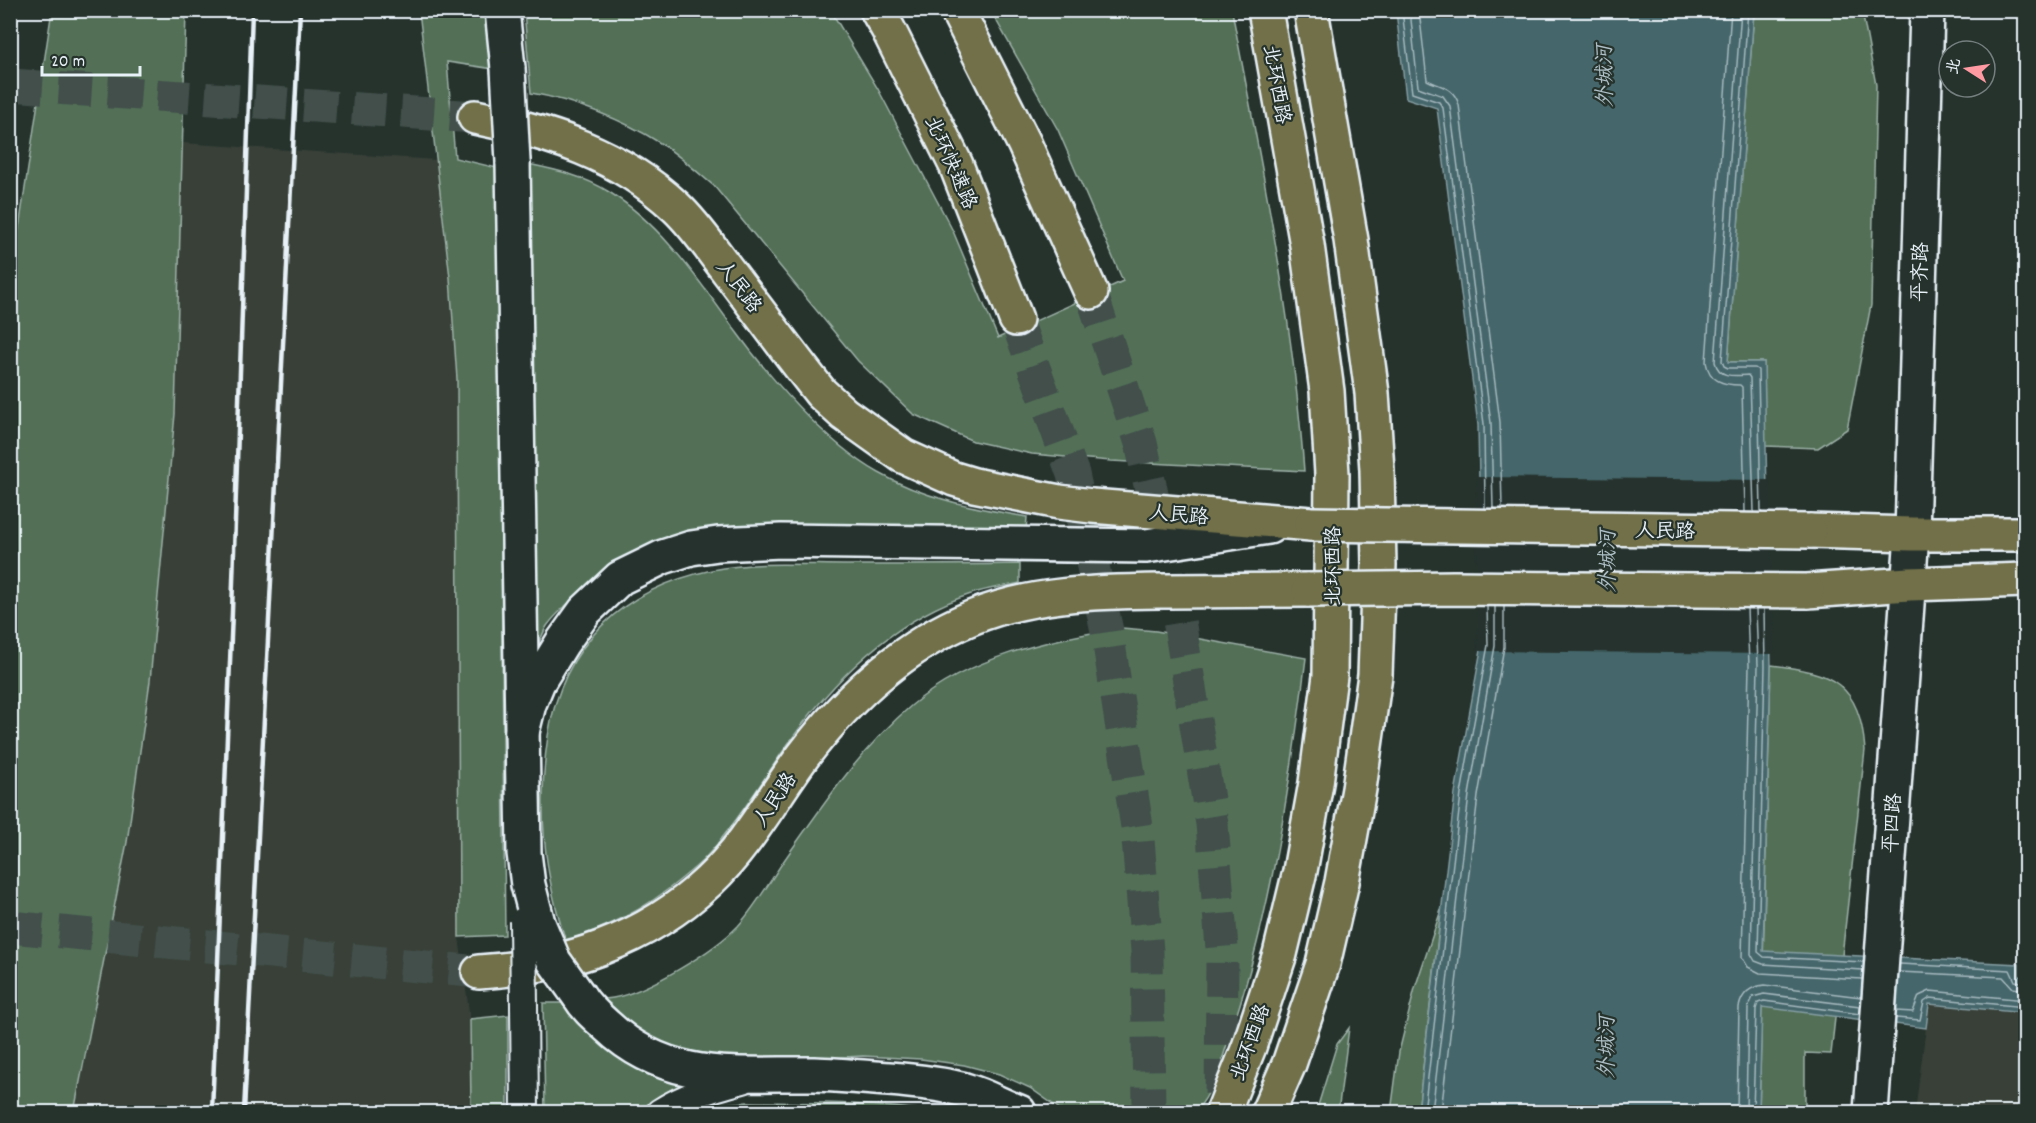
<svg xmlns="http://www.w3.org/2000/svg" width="2036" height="1123" font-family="Dekko,'LXGW WenKai TC',sans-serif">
  <rect width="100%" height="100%" fill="#26332d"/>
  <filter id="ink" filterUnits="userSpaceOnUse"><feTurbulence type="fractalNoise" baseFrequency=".0167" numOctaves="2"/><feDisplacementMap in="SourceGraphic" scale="12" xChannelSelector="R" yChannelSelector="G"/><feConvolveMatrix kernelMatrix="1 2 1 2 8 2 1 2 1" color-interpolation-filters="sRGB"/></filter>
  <g filter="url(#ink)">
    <g fill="#394038">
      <polygon points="182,143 436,160 450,278 457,379 459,937 470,1019 471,1112 74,1112 127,842 150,681 175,414"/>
      <polygon points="1929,1004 2025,1013 2025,1112 1915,1112"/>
    </g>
    <g fill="#527057" stroke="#9db0a8" stroke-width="1.5">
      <polygon points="52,10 186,11 175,414 150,681 127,842 74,1112 11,1112 10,287"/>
      <polygon points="419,11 488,11 494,69 447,62 455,158 497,168 505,935 459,937 457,379 450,278"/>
      <path d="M 524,11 L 831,11 L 878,89 L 953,231 L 998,338 L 1123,281 L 1058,130 L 991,11 L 1232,11 C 1261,163 1293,316 1304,471 L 1111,461 L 1032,454 L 973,441 L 913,414 L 858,361 L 714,186 C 696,171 679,155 660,143 C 624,120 573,100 531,93 Z"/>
      <polygon points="1754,11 1862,11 1876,85 1871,305 1847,429 1818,448 1765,446 1764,362 1728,362"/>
      <path d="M 528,164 C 557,170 584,176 609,192 C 661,224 697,278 732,326 C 769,377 824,442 879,473 C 924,499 976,508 1027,517 L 1026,530 L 740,528 C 670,530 626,546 576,596 C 566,605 555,615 547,626 C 542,634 538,646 534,655 Z"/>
      <path d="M 1020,564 L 1020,583 C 1004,587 987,588 971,594 C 897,618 838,675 793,737 C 764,777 739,821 705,858 C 698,866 689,872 681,879 C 644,910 611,926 566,941 C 543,873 537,807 548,736 C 563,644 622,589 712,570 C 753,561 805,565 848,565 C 905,565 963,565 1020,564 Z"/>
      <path d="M 1122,628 L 1156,631 L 1306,658 C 1290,786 1271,916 1229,1038 C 1221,1063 1213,1093 1195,1112 L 1064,1112 L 1030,1088 L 999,1074 L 964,1065 L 921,1059 L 863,1056 L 739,1063 L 660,1051 L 595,1000 C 601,999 607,999 613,998 C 647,992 714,951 738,926 C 756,906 770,881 785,859 C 823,805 861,748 912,705 C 970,657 1049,639 1122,628 Z"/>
      <path d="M 1771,665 C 1832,672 1860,683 1865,750 L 1831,1054 L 1805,1053 L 1805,1112 L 1759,1112 Z"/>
      <polygon points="1441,910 1418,1112 1391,1112 1399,1052 1415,988"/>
      <polygon points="543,1003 562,1003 580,1022 695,1084 666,1098 640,1112 545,1112"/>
      <polygon points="508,1015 508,1112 471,1112 470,1019"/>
      <polygon points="1349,1028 1338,1112 1316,1112 1337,1044"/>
      <path d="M 748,1102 C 810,1103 872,1102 933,1112 L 693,1112 L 710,1105 Z"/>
    </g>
    <polygon fill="#44666b" stroke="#869ea3" stroke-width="1.5" points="1396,11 1754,11 1728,362 1764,362 1771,665 1763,951 2019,964 2019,976 2025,977 2025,1013 1929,1004 1926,1028 1762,1007 1759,1112 1418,1112 1455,793 1482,644 1478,425 1437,108 1406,98"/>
    <polygon fill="#26332d" points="1476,477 1769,480 1774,654 1478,651"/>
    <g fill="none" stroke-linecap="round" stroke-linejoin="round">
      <g stroke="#a6b9c0" stroke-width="1.5">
        <polyline points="1402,10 1412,93 1439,102 1443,108 1484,424 1485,508"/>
        <polyline points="1410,10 1418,87 1443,96 1450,106 1491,423 1493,509"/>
        <path d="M 1419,10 L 1427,80 C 1441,87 1454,87 1459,105 L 1500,422 L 1502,509"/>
        <path d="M 1731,10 L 1706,362 C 1709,381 1723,385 1740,385 L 1742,387 L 1745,512"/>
        <path d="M 1741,10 L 1715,362 C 1719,378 1733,376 1748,375 L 1750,378 L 1754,512"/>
        <polyline points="1748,10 1722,361 1724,366 1728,368 1755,368 1758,370 1761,512"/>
        <polyline points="1747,608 1749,666 1742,957 1748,967 1760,973 1862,979"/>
        <polyline points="1756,609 1758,666 1751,954 1755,961 1763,964 1863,970"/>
        <polyline points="1764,609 1765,666 1758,952 1764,957 1864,962"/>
        <polyline points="1900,964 2010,970 2015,981 2026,983"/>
        <polyline points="1899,972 2003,977 2013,988 2026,990"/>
        <polyline points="1896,1011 1913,1012 1919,996 1930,991 2026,1000"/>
        <polyline points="1896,1018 1920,1020 1924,1002 1930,998 2026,1007"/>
        <polyline points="1424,1112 1461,794 1488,645 1487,606"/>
        <polyline points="1432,1112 1469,795 1495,646 1495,606"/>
        <polyline points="1441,1112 1478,796 1504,647 1504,606"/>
        <path d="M 1737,1112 L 1739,1007 C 1742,993 1751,986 1765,985 L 1861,997"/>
        <polyline points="1746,1112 1748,1008 1753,997 1764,994 1860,1006"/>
        <polyline points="1753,1112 1756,1009 1758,1003 1764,1001 1860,1014"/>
      </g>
      <g stroke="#43504b" stroke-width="33" stroke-dasharray="33 16" stroke-linecap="butt">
        <polyline points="10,85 475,117"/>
        <polyline points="10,927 479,972"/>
      </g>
      <g stroke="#43504b" stroke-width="33" stroke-dasharray="33 16" stroke-linecap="butt">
        <polyline points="1091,292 1141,443 1179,620 1212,824 1222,948 1221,1112"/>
        <polyline points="1016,319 1073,474 1107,631 1137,827 1147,951 1149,1112"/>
      </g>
      <g stroke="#e8f1f8" stroke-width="30">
        <g id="street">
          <polyline points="524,1006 525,1112"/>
          <path d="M 660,1112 C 686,1095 713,1088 743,1080"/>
        </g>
      </g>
      <g stroke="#e8f1f8" stroke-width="38">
        <g id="secondary">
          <polyline points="502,10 508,68"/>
          <polyline points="513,162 524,853 528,885 538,923"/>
          <polyline points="522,732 529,704 538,682 562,643 585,611 620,578 663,557 691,548 718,544 781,541 1146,546 1269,527"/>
          <path d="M 579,996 C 586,1008 597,1017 607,1026 C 668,1084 738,1073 814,1074 C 843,1075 872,1078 901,1080 C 921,1082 949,1085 968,1091 C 985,1096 1002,1106 1019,1112"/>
          <polyline points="1871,1112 1912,534 1927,10"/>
        </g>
      </g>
      <g stroke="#e8f1f8" stroke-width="38">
        <g id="primary">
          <path d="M 475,117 C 550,132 619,154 676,207 C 695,225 709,246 725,267 C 757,309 788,352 821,393 L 844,414 L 903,456 L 954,479 L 974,485 L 1059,502 L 1092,506 L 1311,524"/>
          <polyline points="1809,531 1912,534 2026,534"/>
          <polyline points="1807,591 1909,584 2026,580"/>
          <path d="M 479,972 C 567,966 644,942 709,881 C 748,844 772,798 803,756 C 847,698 903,646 971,618 C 1034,592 1101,592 1168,591 C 1215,591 1262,590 1309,590"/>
          <polyline points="1223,1112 1249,1047 1280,954 1300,871 1316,783 1330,676 1332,474 1327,391 1307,245 1265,10"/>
          <polyline points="1268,1112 1289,1064 1323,964 1342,882 1359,789 1375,675 1379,565 1377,470 1372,393 1351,240 1311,10"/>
        </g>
      </g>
      <g stroke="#e8f1f8" stroke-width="38">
        <g id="highway">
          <polyline points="877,10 888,29 956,165 1016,319"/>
          <polyline points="957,10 1024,143 1091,292"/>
        </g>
      </g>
      <use href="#street" stroke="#26332d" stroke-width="26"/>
      <use href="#secondary" stroke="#26332d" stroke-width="33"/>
      <use href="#primary" stroke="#716f4a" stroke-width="33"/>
      <use href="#highway" stroke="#716f4a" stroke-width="33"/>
      <g stroke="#e8f1f8" stroke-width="4.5">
        <polyline points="212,1112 232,612 252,10"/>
        <polyline points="244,1112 300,10"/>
      </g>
      <g stroke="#e8f1f8" stroke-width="30" stroke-linecap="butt">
        <polyline id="street-bridge" points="523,921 524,1006"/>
      </g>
      <g stroke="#e8f1f8" stroke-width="38" stroke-linecap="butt">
        <g id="secondary-bridge">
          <polyline points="508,68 513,162"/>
          <polyline points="538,923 554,961 579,996"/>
        </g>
      </g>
      <g stroke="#e8f1f8" stroke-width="38" stroke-linecap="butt">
        <g id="primary-bridge">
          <polyline points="1311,524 1809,531"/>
          <polyline points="1309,590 1454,588 1807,591"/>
        </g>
      </g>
      <use href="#street-bridge" stroke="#26332d" stroke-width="26"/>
      <use href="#secondary-bridge" stroke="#26332d" stroke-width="33"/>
      <use href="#primary-bridge" stroke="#716f4a" stroke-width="33"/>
    </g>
  </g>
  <g text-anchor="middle" stroke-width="4.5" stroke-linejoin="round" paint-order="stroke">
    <g font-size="20" fill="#e8f1f8" stroke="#26332d">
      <text transform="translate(1278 84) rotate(80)" y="7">北环西路</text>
      <text transform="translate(952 162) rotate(66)" y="7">北环快速路</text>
      <text transform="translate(1919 272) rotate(-88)" y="7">平齐路</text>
      <text transform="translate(740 286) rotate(53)" y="7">人民路</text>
      <text transform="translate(1179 514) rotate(5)" y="7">人民路</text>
      <text transform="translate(1665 530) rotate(1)" y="7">人民路</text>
      <text transform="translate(1332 566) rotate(-90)" y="7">北环西路</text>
      <text transform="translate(774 799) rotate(-56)" y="7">人民路</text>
      <text transform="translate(1891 823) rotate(-86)" y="7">平四路</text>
      <text transform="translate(1249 1042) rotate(-70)" y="7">北环西路</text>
    </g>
    <g font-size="21" font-style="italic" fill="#afc0c7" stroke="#26332d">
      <text transform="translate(1604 76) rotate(-91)" y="7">外城河</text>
      <text transform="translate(1607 561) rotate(-90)" y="7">外城河</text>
      <text transform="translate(1606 1047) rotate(-90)" y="7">外城河</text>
    </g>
  </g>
  <rect width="2036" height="1123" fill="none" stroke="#26332d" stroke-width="36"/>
  <rect x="18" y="18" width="2000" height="1087" fill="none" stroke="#e8f1f8" stroke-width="2" filter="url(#ink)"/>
  <g transform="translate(1967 69) rotate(282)"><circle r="28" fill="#26332d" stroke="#747f7e" stroke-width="1.5"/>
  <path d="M0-4.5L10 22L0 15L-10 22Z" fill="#ff9aa2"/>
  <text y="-9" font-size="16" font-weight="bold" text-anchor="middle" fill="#e8f1f8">北</text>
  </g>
  <path d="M42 66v9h98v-9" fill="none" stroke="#e8f1f8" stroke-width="3"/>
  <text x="51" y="66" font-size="18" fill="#e8f1f8" stroke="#26332d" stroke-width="4.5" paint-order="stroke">20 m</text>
</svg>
